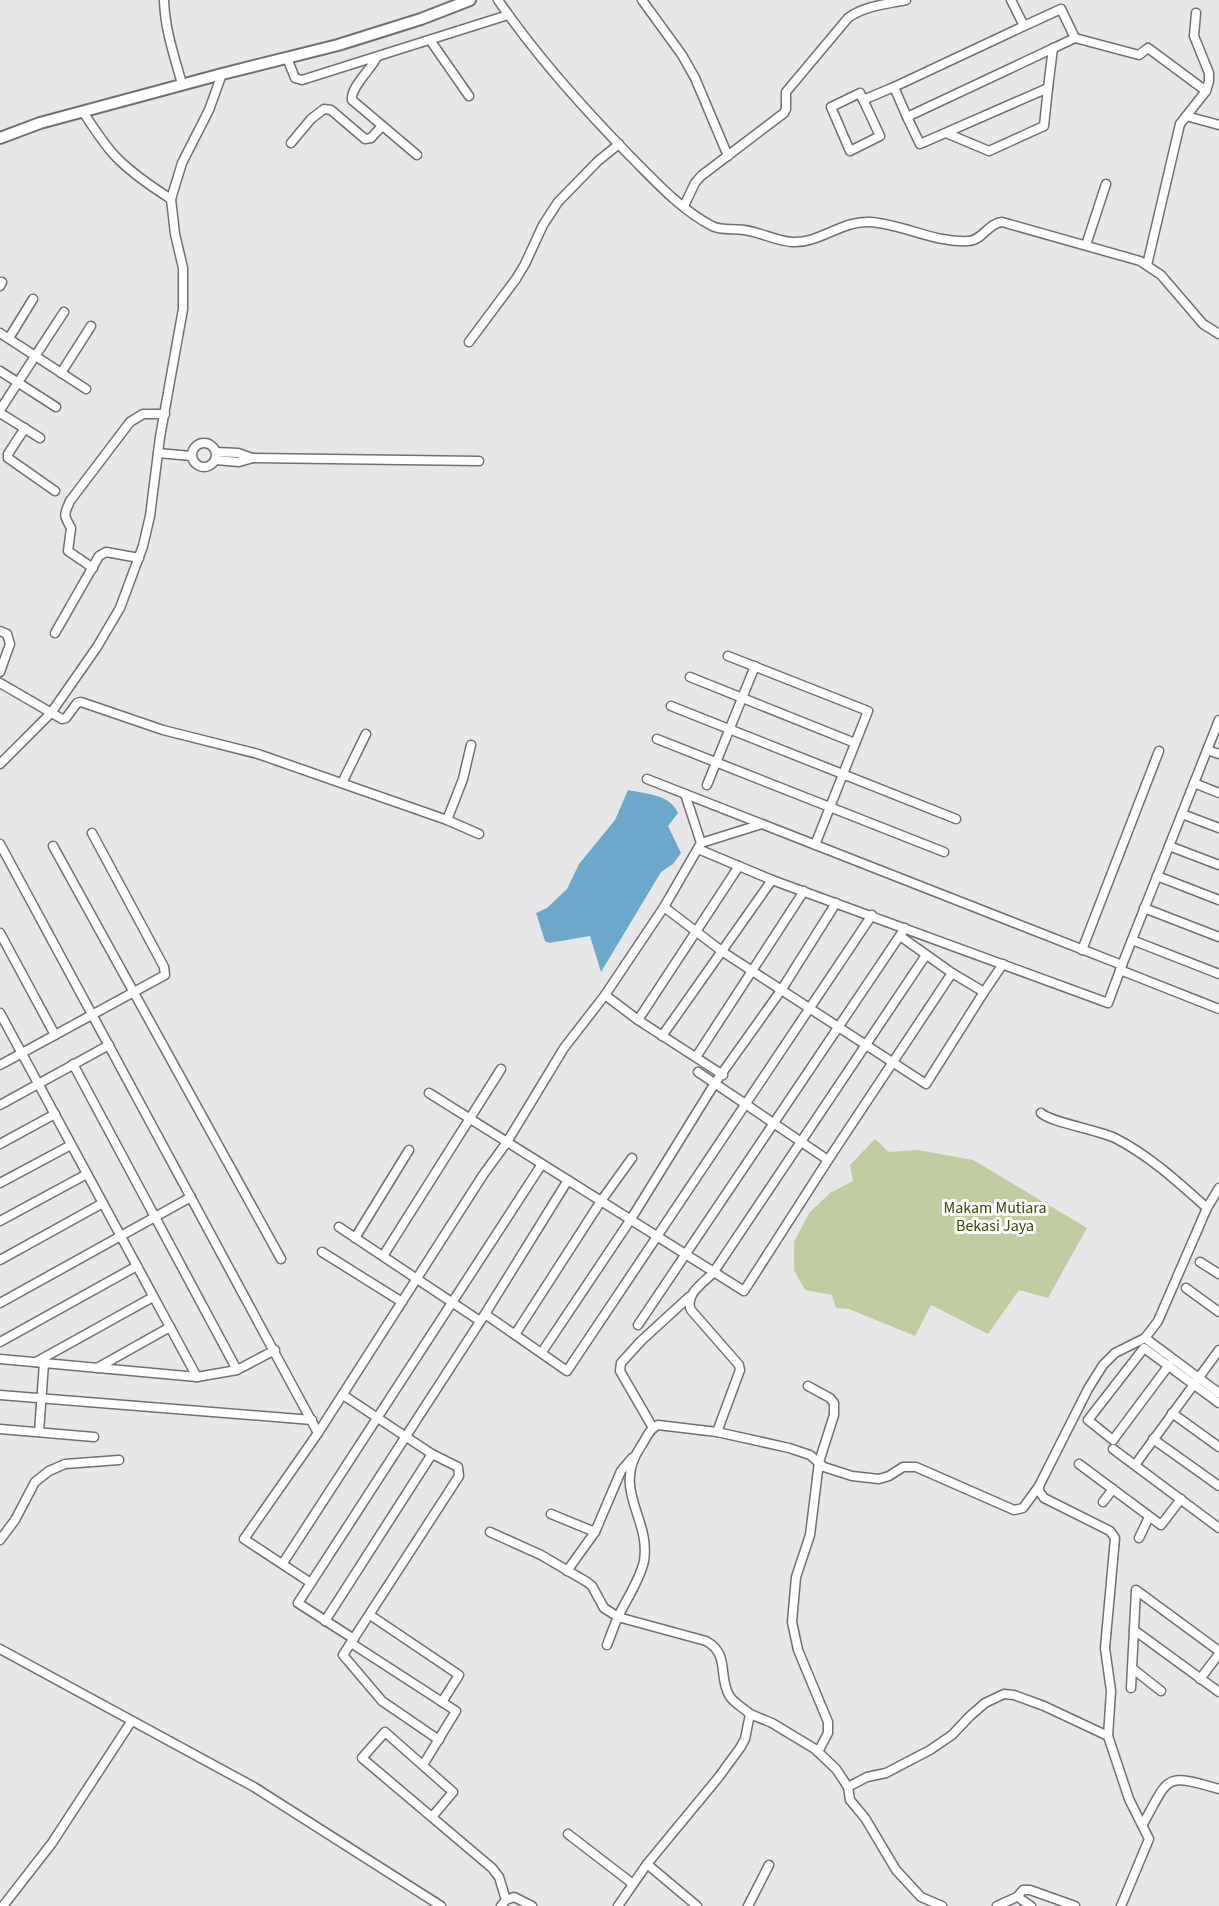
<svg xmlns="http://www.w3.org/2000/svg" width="1219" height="1906" font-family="'Source Sans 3',sans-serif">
  <rect width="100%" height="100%" fill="#e7e7ea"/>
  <polygon fill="#c0cc9f" points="875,1139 889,1152 918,1150 973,1160 1087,1228 1048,1298 1019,1290 988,1334 931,1305 915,1336 849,1309 836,1308 832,1295 805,1290 794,1270 794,1242 810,1212 830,1193 853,1181 850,1165"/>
  <path fill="#6da8ca" d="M 628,790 C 646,794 670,794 678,813 L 668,826 L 681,853 L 673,864 L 661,872 L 601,972 L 590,936 L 549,943 L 545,941 L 536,913 L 547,908 L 567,889 L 579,864 L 615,820 Z"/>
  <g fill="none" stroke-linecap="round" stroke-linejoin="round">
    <g stroke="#6f7072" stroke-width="11">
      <g id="minor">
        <path d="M 164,0 C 165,30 174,55 182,84"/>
        <path d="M 498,0 C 537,57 582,107 630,156 C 655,181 680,209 712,226 C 722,231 733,228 744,230 C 760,232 776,241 792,242 C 819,244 842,220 870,222 C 903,224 934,243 968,241 C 982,241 988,223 1002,222 L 1140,261 L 1161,275 L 1203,324 L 1219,334"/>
        <polyline points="642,0 682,55 695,78 728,156"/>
        <polyline points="1075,38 1139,55 1148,48 1206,91"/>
        <polyline points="430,40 469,96"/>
        <path d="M 377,57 C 371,69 350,88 352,100 L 417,155"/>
        <polyline points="287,58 295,78 302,80 508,15"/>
        <polyline points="894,87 1024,26"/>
        <polyline points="1048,88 1053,48"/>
        <polygon points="860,93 880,136 850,151 831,107"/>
        <polyline points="863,100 894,87 907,117 1075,38 1061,9 1024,26 1011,0"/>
        <path d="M 83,112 C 94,128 104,145 117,158 C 133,174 152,187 171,199"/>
        <polyline points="1186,116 1219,125"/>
        <polyline points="907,117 920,144 1048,88 1044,126 989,151 946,133"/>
        <polyline points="291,143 311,119 324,109 331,110 365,139 371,138 382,126"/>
        <path d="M 684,206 L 695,183 L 701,176 L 784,113 L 786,109 L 786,92 L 848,18 C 864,6 887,4 906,0"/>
        <polyline points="1086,245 1106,184"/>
        <polyline points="1147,265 1180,124 1206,91 1209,81 1209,73 1194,36 1196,13"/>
        <polyline points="0,286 2,282"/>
        <polyline points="0,333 86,389"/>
        <polyline points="9,338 33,299"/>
        <polyline points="469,342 516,279 525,264 543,225 558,202 598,161 619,144"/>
        <polyline points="0,371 56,407"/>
        <polyline points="61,373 91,326"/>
        <polyline points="0,410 64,312"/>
        <polyline points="0,413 40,438"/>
        <polyline points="25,428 8,454 8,458 55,491"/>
        <circle cx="204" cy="455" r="12"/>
        <polyline points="216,452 238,453 252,458"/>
        <polyline points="158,453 191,456"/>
        <polyline points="216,460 239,462 253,458 479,461"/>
        <path d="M 93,568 L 68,551 L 71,528 C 63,514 64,515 70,501 L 130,422 L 143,414 L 165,414"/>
        <polyline points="0,631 7,634 10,644 0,672"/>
        <polyline points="55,633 99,556 106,552 139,558"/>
        <polyline points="728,656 868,711 815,845"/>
        <polyline points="690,677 855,743"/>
        <polyline points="0,683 62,719 66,718 77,703 81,702 163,730 258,754 447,820 479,834"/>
        <polyline points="671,706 956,819"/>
        <polyline points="657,739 944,852"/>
        <polyline points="1207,750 1219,754"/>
        <polyline points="0,764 51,713 97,647 120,608 143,546 150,516 160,437 183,309 183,268 175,234 171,199 182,163 209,110 222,74"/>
        <polyline points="647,779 1122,965 1219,720"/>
        <polyline points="342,783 366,734"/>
        <polyline points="1194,783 1219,793"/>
        <polyline points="707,785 755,666"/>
        <polyline points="685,794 701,843 762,824"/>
        <polyline points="1182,814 1219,828"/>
        <polyline points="447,820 463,779 471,745"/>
        <polyline points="0,844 318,1433"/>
        <polyline points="53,846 281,1259"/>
        <polyline points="1169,846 1219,865"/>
        <polyline points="698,849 772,880 1108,1003 1122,965"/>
        <polyline points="1157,876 1219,900"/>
        <polyline points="664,907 723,952 926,1084 984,992 952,973 900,936"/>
        <polyline points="1144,908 1219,937"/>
        <polyline points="0,933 55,1035"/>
        <polyline points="1132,940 1219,974"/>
        <polyline points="1082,950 1159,751"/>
        <polyline points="1120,970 1219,1009"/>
        <polyline points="984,992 1003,964"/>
        <polyline points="605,995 638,1020 723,1075"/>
        <polyline points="0,1013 197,1377"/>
        <polyline points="638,1020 739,866"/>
        <polyline points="662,1036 772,880"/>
        <polyline points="696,1057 804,891"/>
        <polyline points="73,1064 237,1370"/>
        <polyline points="0,1065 165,975 164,967 92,833"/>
        <polyline points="429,1093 601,1201 516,1333"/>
        <polyline points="0,1105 109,1045"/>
        <path d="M 1041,1113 C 1050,1122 1098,1130 1115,1138 C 1150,1156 1178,1182 1207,1208"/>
        <polyline points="0,1144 55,1114"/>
        <polyline points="632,1158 601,1201 744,1291 828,1160 698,1072"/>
        <polyline points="828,1160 952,973"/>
        <polyline points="0,1183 71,1145"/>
        <polyline points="0,1221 87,1174"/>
        <polyline points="339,1227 480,1321"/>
        <polyline points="355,1238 409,1150"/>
        <polyline points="322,1252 402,1302"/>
        <polyline points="383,1256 501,1069"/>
        <polyline points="0,1260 103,1203"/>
        <polyline points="1200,1262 1219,1274"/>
        <polyline points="1186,1288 1219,1312"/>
        <polyline points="0,1303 191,1197"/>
        <polyline points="485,1314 567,1371 872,915"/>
        <polyline points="638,1325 905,928"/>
        <polyline points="1145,1338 1219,1393"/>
        <polyline points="0,1342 137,1266"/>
        <polyline points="542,1352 631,1219 715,1083 782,989 836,903"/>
        <polyline points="0,1359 197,1377 237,1370 275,1350"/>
        <polyline points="36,1362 153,1297"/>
        <polyline points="1169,1365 1113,1440 1088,1420 1144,1348 1219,1403"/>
        <polyline points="97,1368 170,1327"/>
        <polyline points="808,1386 830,1398 834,1403 834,1415 819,1462 810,1535 796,1577 792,1622 798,1650 828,1722 828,1733 818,1752"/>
        <polyline points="0,1395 312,1420"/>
        <polyline points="343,1395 432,1454 458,1467 459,1476 343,1655 382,1701 439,1740"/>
        <polyline points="1172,1413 1219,1447"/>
        <polyline points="653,1428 620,1371 621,1363 641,1341 689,1297"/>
        <polyline points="0,1429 94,1437"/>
        <polyline points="39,1432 44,1363"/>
        <path d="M 717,1432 L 740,1370 L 739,1365 L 691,1310 C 684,1295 703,1283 713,1273 L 926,955"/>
        <polyline points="1153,1439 1219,1486"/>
        <polyline points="1113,1449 1219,1528"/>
        <polyline points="1079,1464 1161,1525 1181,1499"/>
        <polyline points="1135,1465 1219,1350"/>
        <polyline points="1103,1502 1113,1489"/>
        <polyline points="551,1514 595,1532"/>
        <path d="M 490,1532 L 541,1555 L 587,1582 L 592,1586 L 604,1608 L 618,1617 L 706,1641 C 730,1654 718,1676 729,1695 C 733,1703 744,1708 750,1714 L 745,1739 L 740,1748 L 718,1778 L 647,1864 L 618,1906"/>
        <polyline points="1139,1538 1149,1517"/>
        <polyline points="0,1540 15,1520 35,1482 49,1471 65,1464 119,1460"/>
        <polyline points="283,1563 542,1164"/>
        <polyline points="567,1571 595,1532 621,1471 632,1458"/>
        <polyline points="311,1583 244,1539 318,1433 483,1175 507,1142 564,1048 605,995 664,907 701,843"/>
        <polyline points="370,1615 459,1675 442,1702"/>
        <polyline points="325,1621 432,1454"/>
        <polyline points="1134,1630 1219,1692"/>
        <polyline points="354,1639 298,1603 485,1314 568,1180"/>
        <polyline points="351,1643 456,1711 423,1765"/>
        <path d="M 607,1645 C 611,1635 614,1625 619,1615 C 627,1598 640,1580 644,1561 C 651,1517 611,1491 641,1446 C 647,1438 648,1430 658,1425 L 717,1432 L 789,1448 L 810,1455 L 824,1467 L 852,1476 L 879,1479 L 889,1476 L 903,1467 L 916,1467 L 1014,1510 L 1023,1508 L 1039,1486"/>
        <polyline points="0,1649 254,1787 441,1906"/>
        <polyline points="1133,1669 1161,1691"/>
        <polyline points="1200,1679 1219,1654"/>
        <polyline points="1131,1688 1136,1590 1219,1651"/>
        <polyline points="750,1714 772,1723 815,1749 836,1769 848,1787 850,1800 865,1818 896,1870 921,1897 942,1906"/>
        <polyline points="848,1787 867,1777 886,1773 930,1750 952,1735 970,1716 985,1703 1004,1694 1014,1695 1044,1706 1108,1736"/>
        <polyline points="432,1817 453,1792 385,1732 362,1758 492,1868 499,1877 506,1900"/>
        <path d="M 1143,1824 C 1170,1776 1163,1773 1219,1789"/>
        <polyline points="568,1834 633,1884"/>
        <polyline points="647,1864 697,1906"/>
        <polyline points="1022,1900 1031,1906"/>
        <polyline points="3,1906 52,1843 131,1722"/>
        <polyline points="501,1906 506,1900 514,1897 532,1906"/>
        <polyline points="748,1906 769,1865"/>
        <polyline points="997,1906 1017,1897 1023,1890 1030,1890 1075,1906"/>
        <polyline points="1121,1906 1149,1839 1129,1799 1108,1736 1111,1691 1105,1648 1115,1538 1110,1531 1044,1498 1039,1491 1039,1486 1088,1389 1103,1365 1115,1353 1145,1338 1158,1321 1207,1208 1219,1188"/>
      </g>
    </g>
    <g stroke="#6f7072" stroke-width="14">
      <polyline id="tertiary" points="0,138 40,123 222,74 338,45 421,19 470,0"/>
    </g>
    <use href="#minor" stroke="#fff" stroke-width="8"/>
    <use href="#tertiary" stroke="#fff" stroke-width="10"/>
  </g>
  <g text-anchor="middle" stroke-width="6" stroke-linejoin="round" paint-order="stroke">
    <g font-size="16" fill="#3b4702" stroke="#fff">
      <text x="995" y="1213">Makam Mutiara<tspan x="995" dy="18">Bekasi Jaya</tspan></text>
    </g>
  </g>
</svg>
